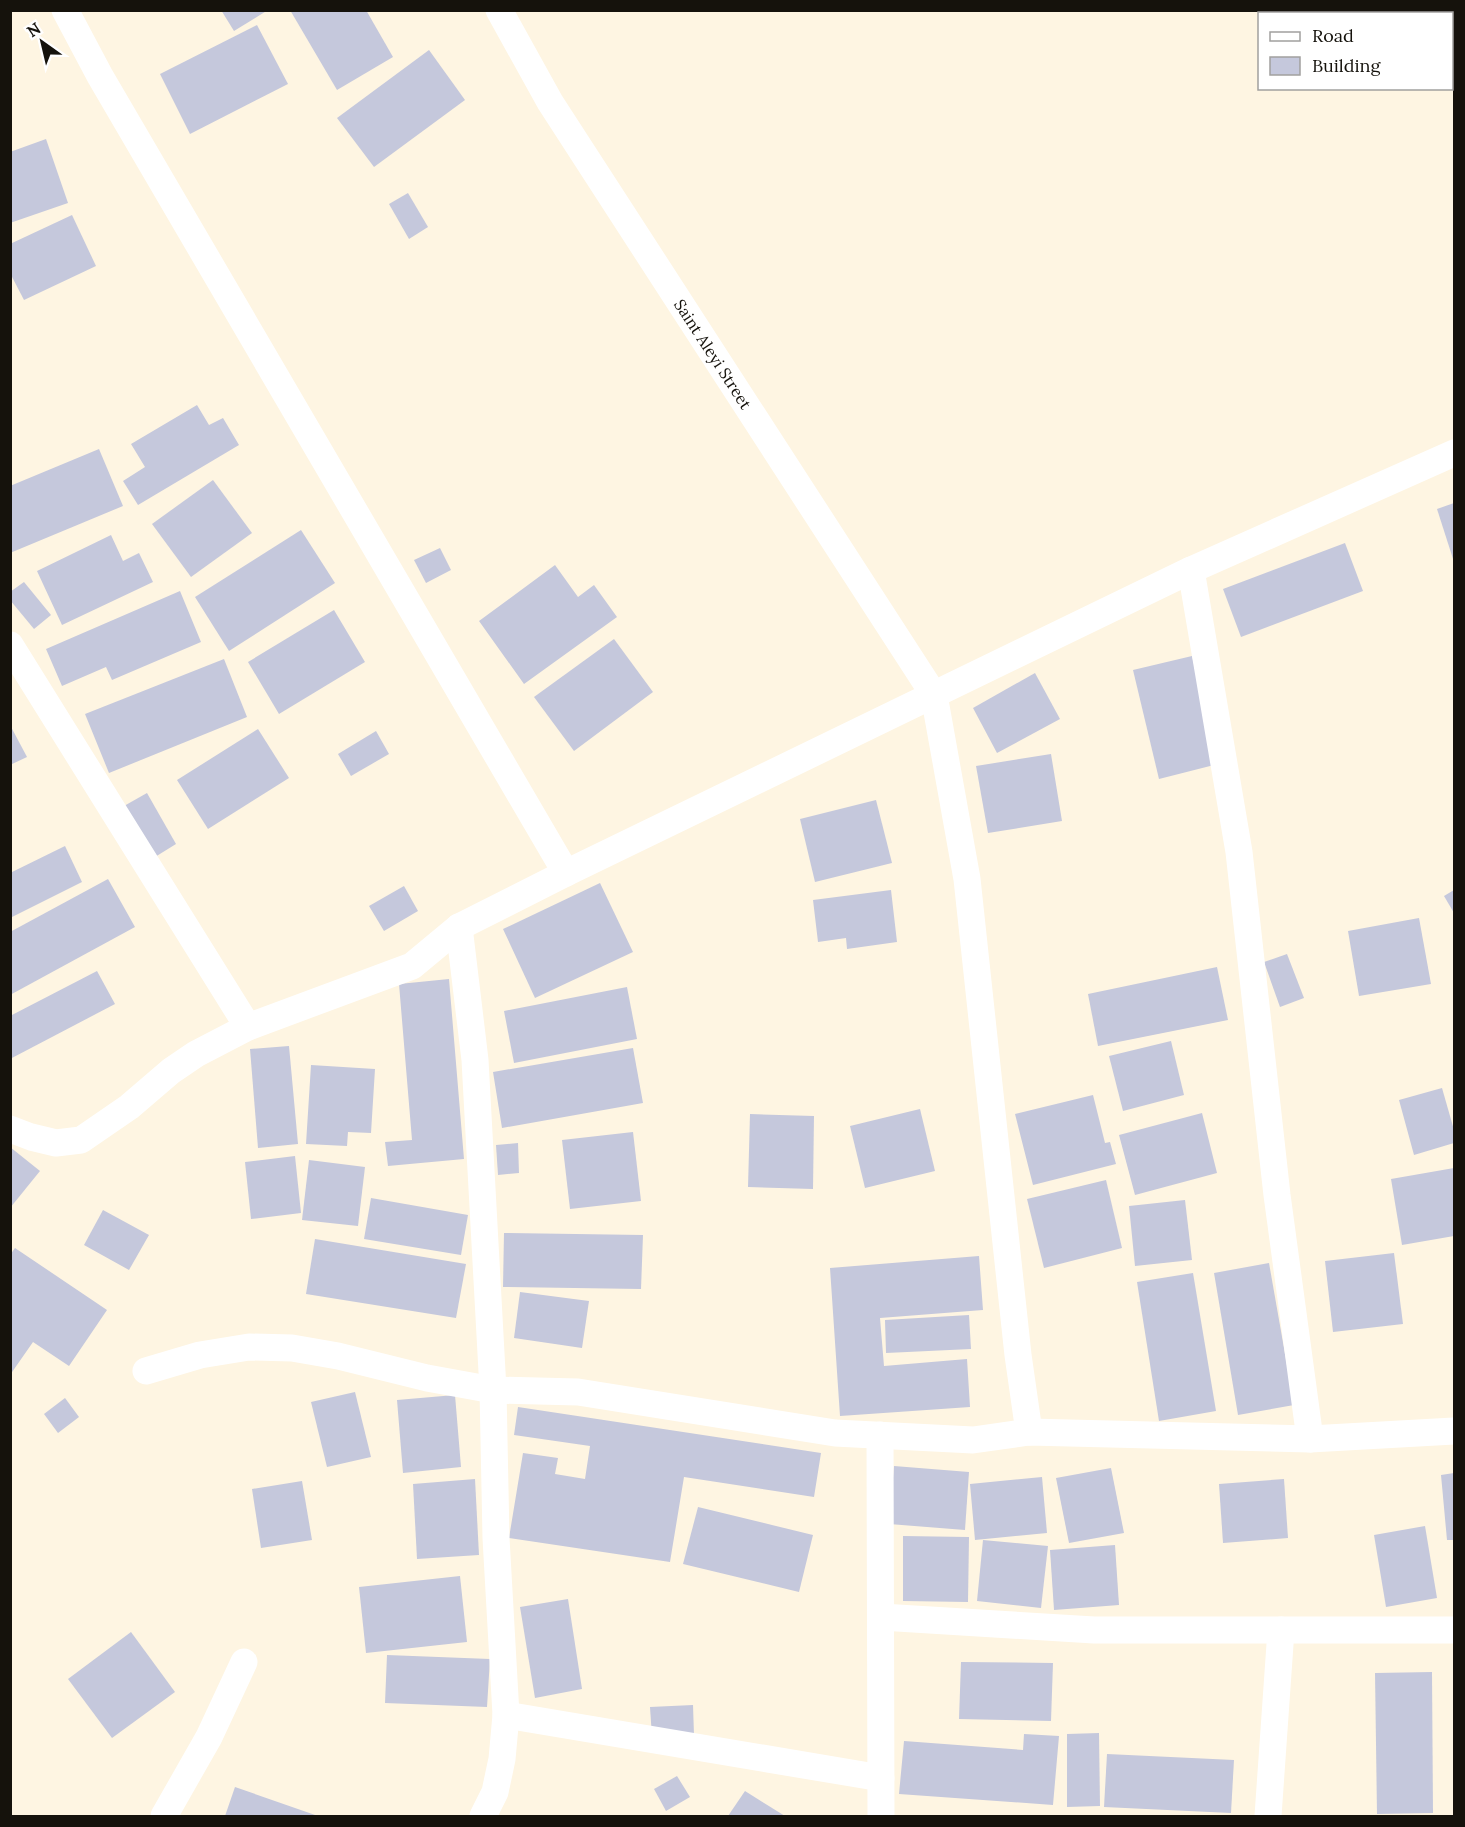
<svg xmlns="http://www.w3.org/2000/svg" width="1465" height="1827" font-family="Lora,serif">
  <rect width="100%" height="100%" fill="#fef5e2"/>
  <g fill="#c5c8dc">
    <polygon points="221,10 268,10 234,31"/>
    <polygon points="290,10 366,10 393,57 337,90"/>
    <polygon points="257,25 288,84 190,134 160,74"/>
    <polygon points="429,50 465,100 374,167 337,118"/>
    <polygon points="46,139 68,203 10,223 10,152"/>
    <polygon points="408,193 428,227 409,239 389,204"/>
    <polygon points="72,215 96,266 24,300 10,273 10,244"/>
    <polygon points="197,405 209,425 223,418 239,445 138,505 123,481 145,467 131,444"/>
    <polygon points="99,449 123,506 10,553 10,486"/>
    <polygon points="213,480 252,533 191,577 152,524"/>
    <polygon points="1454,503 1454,562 1437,509"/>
    <polygon points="301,530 335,583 229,651 195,597"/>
    <polygon points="111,535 123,561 139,553 153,582 62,625 37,571"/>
    <polygon points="1345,543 1363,591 1241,637 1223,589"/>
    <polygon points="440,548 451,570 426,583 414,560"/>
    <polygon points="555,565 578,597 594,585 617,617 524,684 479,621"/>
    <polygon points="24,582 51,615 34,629 10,600 10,592"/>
    <polygon points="180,591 201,642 112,680 106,667 62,686 46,649"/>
    <polygon points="334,610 365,662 279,714 248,662"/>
    <polygon points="614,639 653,692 574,751 534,697"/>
    <polygon points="1192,656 1218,764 1159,779 1133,670"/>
    <polygon points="224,659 247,717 109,773 85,714"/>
    <polygon points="1035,673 1060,719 997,753 973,708"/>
    <polygon points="10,725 27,757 10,765"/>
    <polygon points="258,729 289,778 208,829 177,780"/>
    <polygon points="376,731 389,754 351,776 338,754"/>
    <polygon points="1051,754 1062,821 988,833 976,766"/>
    <polygon points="147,793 176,844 155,857 124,806"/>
    <polygon points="876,800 892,863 815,882 800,819"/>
    <polygon points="65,846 82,882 10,918 10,873"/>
    <polygon points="108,879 135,927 10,995 10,932"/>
    <polygon points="600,883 633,952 535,998 503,929"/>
    <polygon points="404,886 418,911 384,931 369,906"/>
    <polygon points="891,890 897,942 847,949 846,938 818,942 813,900"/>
    <polygon points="1454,890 1454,913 1444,896"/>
    <polygon points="1419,918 1431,984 1359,996 1348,931"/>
    <polygon points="1287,954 1304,998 1280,1007 1264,962"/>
    <polygon points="1217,967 1228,1020 1098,1046 1088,994"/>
    <polygon points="97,971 115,1004 10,1059 10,1016"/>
    <polygon points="449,979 464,1159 388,1166 385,1142 412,1140 399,984"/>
    <polygon points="627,987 637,1039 514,1063 504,1011"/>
    <polygon points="1171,1041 1184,1095 1123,1111 1109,1056"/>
    <polygon points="289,1046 298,1144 258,1148 250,1049"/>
    <polygon points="633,1048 643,1103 502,1128 493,1072"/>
    <polygon points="311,1065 375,1069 371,1133 348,1132 347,1146 306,1144"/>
    <polygon points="1442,1088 1454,1130 1454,1143 1414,1155 1399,1100"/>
    <polygon points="1093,1095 1105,1143 1110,1142 1116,1164 1033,1185 1015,1114"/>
    <polygon points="920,1109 935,1171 865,1188 850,1126"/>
    <polygon points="1202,1113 1217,1173 1135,1195 1119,1135"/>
    <polygon points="750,1114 814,1116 813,1189 748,1187"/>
    <polygon points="633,1132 641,1201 570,1209 562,1140"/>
    <polygon points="518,1143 519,1173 498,1175 496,1145"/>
    <polygon points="10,1147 40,1171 10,1208"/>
    <polygon points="295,1156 301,1213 251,1219 245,1162"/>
    <polygon points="309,1160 365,1167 358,1226 302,1220"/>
    <polygon points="1454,1168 1454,1236 1402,1245 1391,1179"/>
    <polygon points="1106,1180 1122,1248 1044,1268 1027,1199"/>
    <polygon points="371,1198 468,1215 461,1255 364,1239"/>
    <polygon points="1185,1200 1192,1260 1135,1266 1129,1206"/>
    <polygon points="103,1210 149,1235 129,1270 84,1245"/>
    <polygon points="504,1233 643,1235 641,1289 503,1287"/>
    <polygon points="315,1239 466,1264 456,1318 306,1294"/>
    <polygon points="15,1248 107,1310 69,1366 33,1342 10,1375 10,1255"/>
    <polygon points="1394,1253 1403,1324 1333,1332 1325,1261"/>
    <polygon points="979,1256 983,1310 880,1318 884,1366 967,1359 970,1407 840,1416 830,1268"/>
    <polygon points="1269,1263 1294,1405 1238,1415 1214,1273"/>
    <polygon points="1193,1273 1216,1411 1159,1421 1137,1282"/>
    <polygon points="520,1292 589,1301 582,1348 514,1338"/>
    <polygon points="969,1315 971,1349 886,1353 885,1320"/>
    <polygon points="355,1392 371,1457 327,1467 311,1402"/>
    <polygon points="455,1395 461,1467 403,1473 397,1400"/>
    <polygon points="65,1398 79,1417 58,1433 44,1414"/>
    <polygon points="518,1407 821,1453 814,1497 684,1477 670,1562 509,1538 523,1453 558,1458 555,1474 585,1479 590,1446 514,1435"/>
    <polygon points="894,1466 969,1472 965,1530 889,1524"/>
    <polygon points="1111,1468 1124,1533 1069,1543 1056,1478"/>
    <polygon points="1454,1473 1454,1540 1447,1540 1441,1475"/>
    <polygon points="1042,1477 1047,1533 975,1540 970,1484"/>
    <polygon points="475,1479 479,1555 417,1559 413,1484"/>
    <polygon points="1284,1479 1288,1538 1223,1543 1219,1484"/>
    <polygon points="302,1481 312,1540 261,1548 252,1489"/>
    <polygon points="698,1507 813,1535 799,1592 683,1564"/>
    <polygon points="1425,1526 1437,1598 1386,1607 1374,1535"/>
    <polygon points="903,1536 969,1537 968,1602 903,1601"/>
    <polygon points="983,1540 1048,1546 1041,1608 977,1601"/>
    <polygon points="1115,1545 1119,1605 1054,1610 1050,1550"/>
    <polygon points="460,1576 467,1642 366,1653 359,1587"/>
    <polygon points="568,1599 582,1689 535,1698 520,1607"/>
    <polygon points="131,1632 175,1692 112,1738 68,1679"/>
    <polygon points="387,1655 490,1659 487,1707 385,1703"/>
    <polygon points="961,1662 1053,1663 1051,1721 959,1719"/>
    <polygon points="1432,1672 1433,1813 1377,1814 1375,1673"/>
    <polygon points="693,1705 694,1735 652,1737 650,1707"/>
    <polygon points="1099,1733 1100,1806 1067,1807 1067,1734"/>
    <polygon points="1024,1734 1059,1736 1053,1805 899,1794 904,1741 1023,1750"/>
    <polygon points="1107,1754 1234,1760 1231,1813 1104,1807"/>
    <polygon points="677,1776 690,1797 666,1811 654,1789"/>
    <polygon points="235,1787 318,1816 225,1816"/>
    <polygon points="745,1791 785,1816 728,1816"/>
  </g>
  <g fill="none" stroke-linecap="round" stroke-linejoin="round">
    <g stroke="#fff" stroke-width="27">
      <polyline points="65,10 100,76 566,873"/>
      <polyline points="499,10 550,102 934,695 967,879 1018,1355 1029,1432"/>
      <polyline points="1191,570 1239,852 1277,1195 1310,1439"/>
      <polyline points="10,645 248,1027"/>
      <polyline points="459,927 475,1060 493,1390 496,1538 506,1715 502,1759 495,1792 483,1816"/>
      <polyline points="10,1129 31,1137 56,1143 81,1140 129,1107 171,1071 196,1054 248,1027 412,966 459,927 566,873 1191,570 1454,453"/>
      <polyline points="146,1371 200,1355 249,1347 292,1348 338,1356 427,1378 493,1390 578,1392 835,1433 973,1440 1029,1432 1310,1439 1454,1431"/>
      <polyline points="880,1435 881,1816"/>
      <polyline points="881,1617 1094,1630 1454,1630"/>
      <polyline points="506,1715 881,1778"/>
      <polyline points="164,1816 209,1737 244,1662"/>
      <polyline points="1268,1816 1281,1630"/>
    </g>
  </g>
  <g text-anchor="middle" stroke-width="4.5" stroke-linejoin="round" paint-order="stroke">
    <g font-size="16" fill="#15120c" stroke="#fff">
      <text transform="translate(713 354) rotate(57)" y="6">Saint Aleyi Street</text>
    </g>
  </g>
  <rect width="1465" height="1827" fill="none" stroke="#15120c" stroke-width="24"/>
  <rect x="1258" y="12" width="195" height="78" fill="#ffffff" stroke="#a1a09e" stroke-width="1.5"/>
  <rect x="1270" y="32" width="30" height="9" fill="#ffffff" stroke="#a1a09e" stroke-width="1.5"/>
  <text x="1312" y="42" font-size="18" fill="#15120c">Road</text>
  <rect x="1270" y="57" width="30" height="18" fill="#c5c8dc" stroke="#a1a09e" stroke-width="1.5"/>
  <text x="1312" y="72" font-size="18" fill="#15120c">Building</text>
  <g transform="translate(42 42) rotate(326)" stroke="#ffffff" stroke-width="4.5" paint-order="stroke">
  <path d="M0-4.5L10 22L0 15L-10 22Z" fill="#15120c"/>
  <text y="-9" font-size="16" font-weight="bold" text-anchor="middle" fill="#15120c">N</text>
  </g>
</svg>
